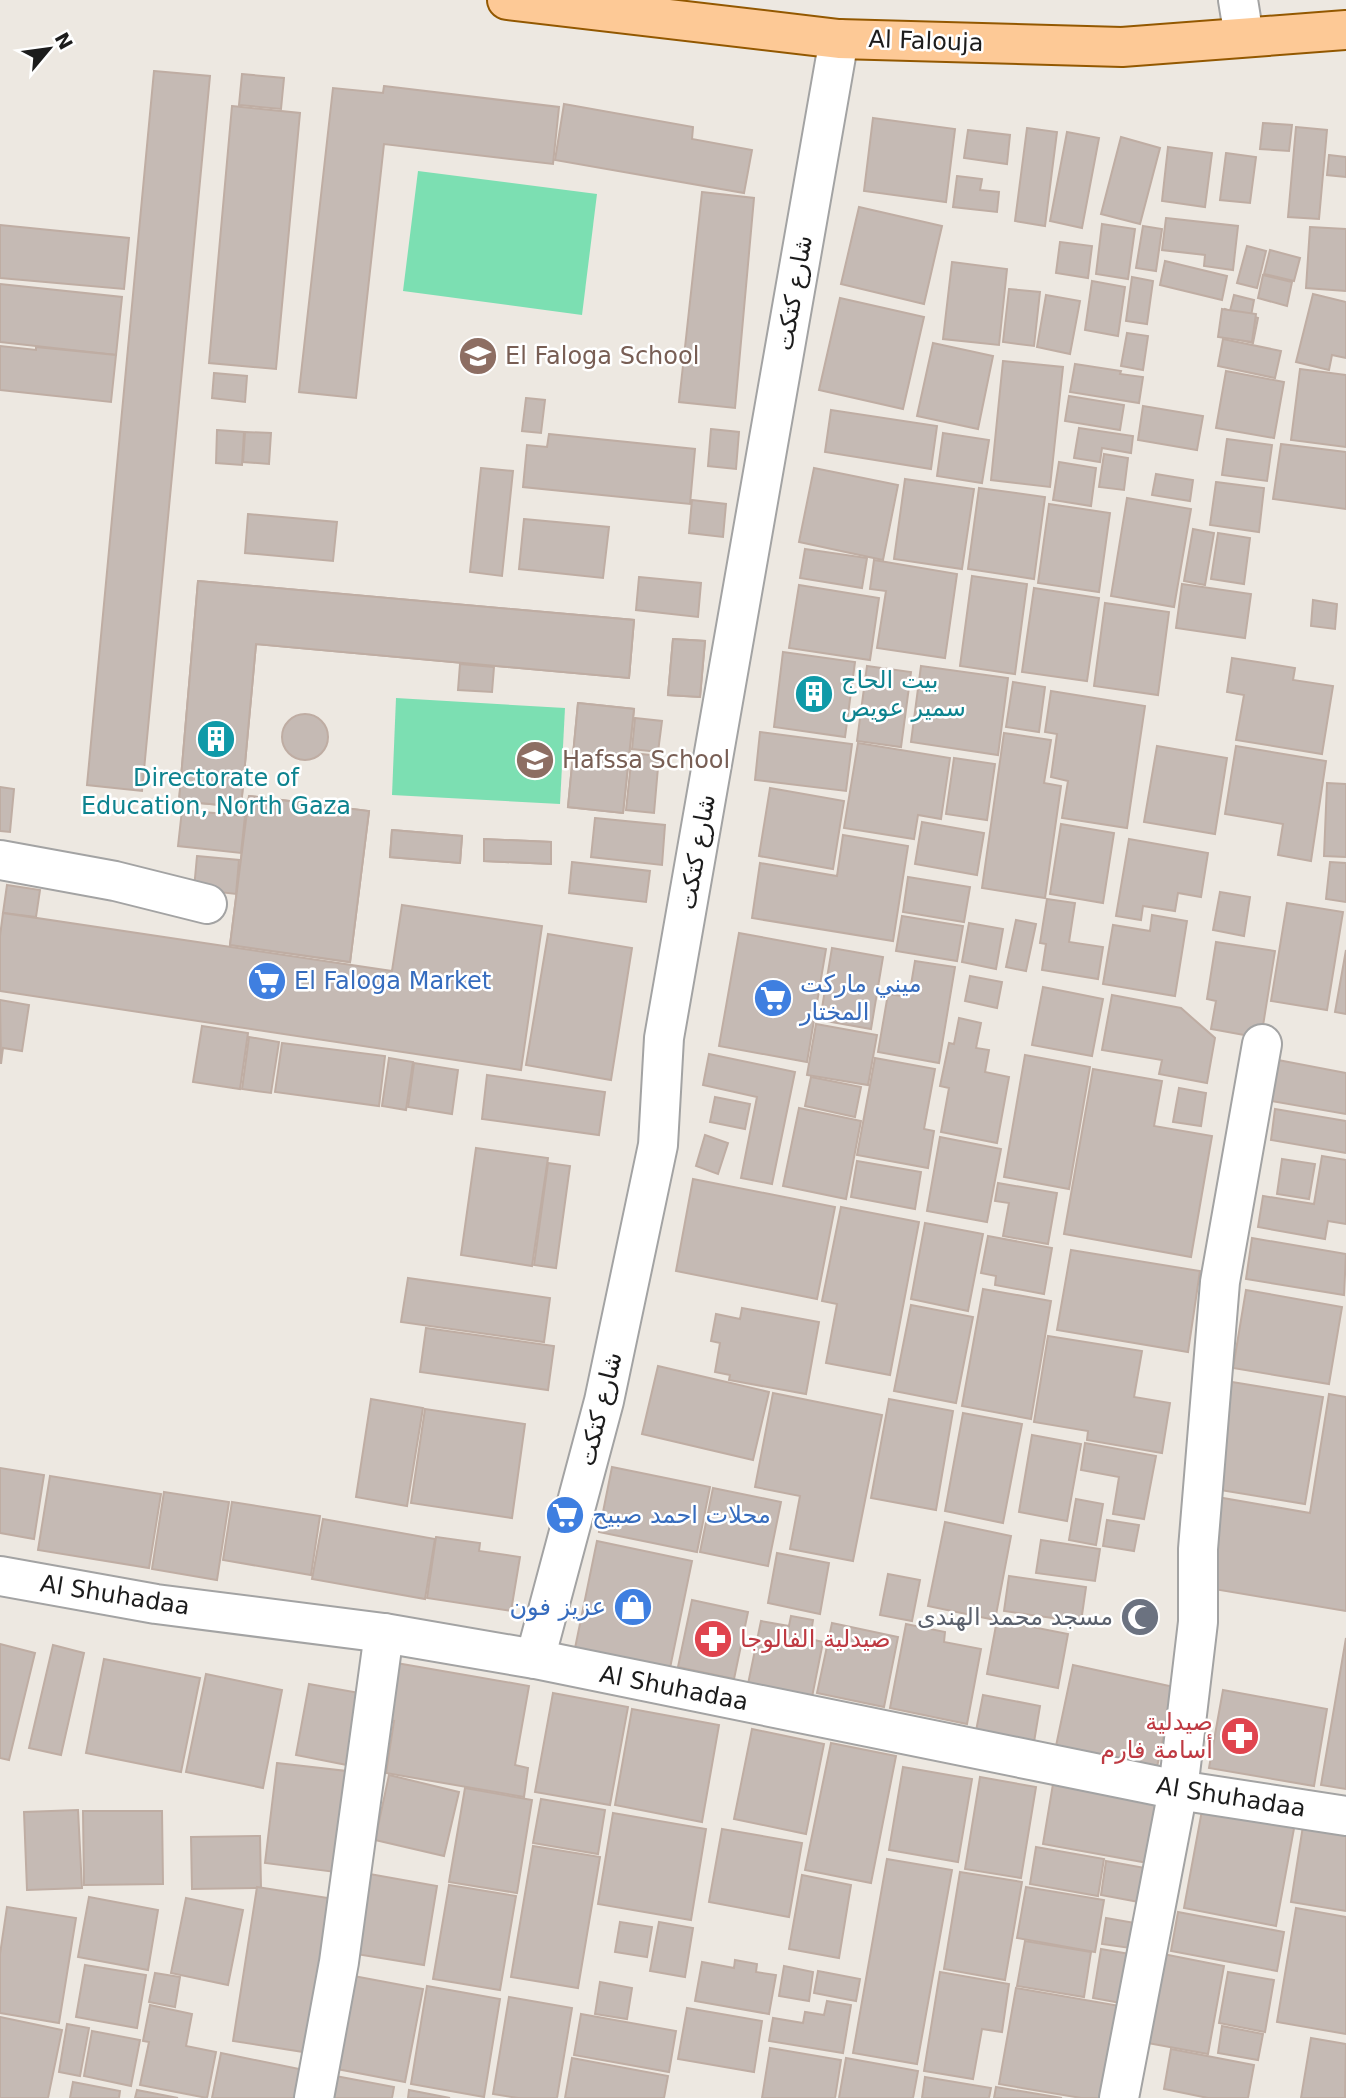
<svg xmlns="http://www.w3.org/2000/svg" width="1346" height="2098" font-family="'DejaVu Sans',Vazirmatn,sans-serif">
  <rect width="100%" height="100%" fill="#ede8e1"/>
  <g fill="#7cdfb2">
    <polygon points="418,171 597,194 582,315 403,291"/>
    <polygon points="396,698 565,708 560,804 392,795"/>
  </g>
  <g fill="#c5bab4" stroke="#bfada3" stroke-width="2">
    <polygon points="154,71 210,76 142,791 87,785"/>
    <polygon points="242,74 284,78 281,109 239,105"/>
    <polygon points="384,86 559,107 553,164 384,144 356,398 299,392 333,88 383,93"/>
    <polygon points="564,104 693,127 692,139 752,150 744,193 555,160"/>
    <polygon points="232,106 300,113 276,369 209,363"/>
    <polygon points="873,118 955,129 946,202 864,191"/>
    <polygon points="1263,123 1292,125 1289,151 1260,149"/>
    <polygon points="1296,127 1327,130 1319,219 1288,217"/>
    <polygon points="1027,128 1057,132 1045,226 1015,221"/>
    <polygon points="968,130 1010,135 1007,164 964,158"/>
    <polygon points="1067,132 1099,138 1082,228 1050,221"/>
    <polygon points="1121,137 1160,148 1140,224 1101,214"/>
    <polygon points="1168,147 1212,153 1205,207 1162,201"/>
    <polygon points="1226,153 1256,157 1250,203 1220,200"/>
    <polygon points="1329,155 1346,157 1346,177 1327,175"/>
    <polygon points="957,176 982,179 980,190 999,192 997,212 953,207"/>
    <polygon points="702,192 754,198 735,408 679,402"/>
    <polygon points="859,207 942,226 924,304 841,284"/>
    <polygon points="1166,218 1238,226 1233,270 1204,266 1205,255 1162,250"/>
    <polygon points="1102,224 1135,229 1128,279 1096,274"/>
    <polygon points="0,225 129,238 124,289 0,278"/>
    <polygon points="1143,226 1162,229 1156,271 1136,268"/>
    <polygon points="1310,227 1346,229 1346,291 1306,288"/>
    <polygon points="1060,242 1092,246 1088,278 1056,273"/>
    <polygon points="1247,246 1266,251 1257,288 1237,283"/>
    <polygon points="1270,250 1300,258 1294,281 1264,274"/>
    <polygon points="1165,261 1227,276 1222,300 1160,285"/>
    <polygon points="952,262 1007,269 999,345 943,339"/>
    <polygon points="1263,275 1292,282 1287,306 1258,298"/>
    <polygon points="1132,277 1153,281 1147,324 1126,321"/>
    <polygon points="1092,281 1125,287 1118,336 1085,330"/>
    <polygon points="0,284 122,297 116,355 0,342"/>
    <polygon points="1009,289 1040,292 1034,346 1003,342"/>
    <polygon points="1313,294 1346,302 1346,358 1332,355 1329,370 1296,362"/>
    <polygon points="1046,295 1080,301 1070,354 1037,347"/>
    <polygon points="1234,295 1254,300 1251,316 1258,318 1253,343 1219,335 1225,309 1230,311"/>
    <polygon points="840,298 924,317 903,409 819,390"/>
    <polygon points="1222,309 1256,314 1252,342 1218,337"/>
    <polygon points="1127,333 1148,336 1143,370 1121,366"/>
    <polygon points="1223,339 1281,351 1275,378 1218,366"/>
    <polygon points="933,343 993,356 978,429 917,416"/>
    <polygon points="0,346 36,350 36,347 116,355 111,402 0,390"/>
    <polygon points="1003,361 1063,367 1050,487 991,480"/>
    <polygon points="1075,364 1121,371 1120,374 1143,377 1139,403 1070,392"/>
    <polygon points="1300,369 1346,375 1346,447 1291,440"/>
    <polygon points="1226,371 1284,382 1274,438 1216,428"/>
    <polygon points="214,373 247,376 245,402 212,398"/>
    <polygon points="1069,396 1124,405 1120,430 1065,421"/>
    <polygon points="526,398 545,400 541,433 522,431"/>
    <polygon points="1143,406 1203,416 1197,450 1138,440"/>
    <polygon points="831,410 937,426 931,469 825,452"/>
    <polygon points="1079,428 1133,436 1131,453 1102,448 1100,462 1074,458"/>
    <polygon points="711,429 739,432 736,469 708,466"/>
    <polygon points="217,430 244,432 242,465 216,463"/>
    <polygon points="245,432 271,433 269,464 243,462"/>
    <polygon points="943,433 989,440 982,483 937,476"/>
    <polygon points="549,434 695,449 690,504 523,487 527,445 547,447"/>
    <polygon points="1227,439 1272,445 1267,481 1222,475"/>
    <polygon points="1281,444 1346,452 1346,509 1273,499"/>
    <polygon points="1104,454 1128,458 1124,490 1099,487"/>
    <polygon points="1059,462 1096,468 1091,506 1053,500"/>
    <polygon points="481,468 513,471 502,576 470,572"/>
    <polygon points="814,468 898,485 883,560 799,542"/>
    <polygon points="1156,474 1193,480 1190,501 1152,495"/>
    <polygon points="905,479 974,489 962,569 894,559"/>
    <polygon points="1216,482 1264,488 1259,532 1210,525"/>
    <polygon points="979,488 1045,497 1034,579 968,569"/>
    <polygon points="1127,498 1191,509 1174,607 1111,596"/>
    <polygon points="692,500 726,504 723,537 689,533"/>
    <polygon points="1049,504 1110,513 1099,592 1038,583"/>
    <polygon points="248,514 337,522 333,561 245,553"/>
    <polygon points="524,519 609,527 603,578 519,569"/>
    <polygon points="1193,529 1214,533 1205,585 1184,581"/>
    <polygon points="1218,533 1250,538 1244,584 1211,579"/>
    <polygon points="805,549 867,558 862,588 800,578"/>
    <polygon points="874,560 957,574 945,658 877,648 886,591 870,589"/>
    <polygon points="972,576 1027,584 1015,674 960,666"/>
    <polygon points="639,577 701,583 698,617 636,610"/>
    <polygon points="198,581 634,620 629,678 256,644 241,807 179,801"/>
    <polygon points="198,581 634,620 629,678 256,644 241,807 179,801"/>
    <polygon points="1182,584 1251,594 1245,638 1176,628"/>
    <polygon points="799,585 879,598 870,660 789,648"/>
    <polygon points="1034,588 1099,598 1087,681 1022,672"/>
    <polygon points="1313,600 1337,604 1335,629 1311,626"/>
    <polygon points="1105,603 1169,612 1158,695 1094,686"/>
    <polygon points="673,639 705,641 700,697 668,695"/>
    <polygon points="673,639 705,641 700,697 668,695"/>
    <polygon points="783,652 855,662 845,737 774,727"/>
    <polygon points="1232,658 1295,668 1293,680 1333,686 1322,754 1236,740 1244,695 1227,692"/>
    <polygon points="460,664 494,667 492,692 458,690"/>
    <polygon points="867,666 911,672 901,747 857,741"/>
    <polygon points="921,666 1008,678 998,755 911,742"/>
    <polygon points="1013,682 1045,687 1039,732 1006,727"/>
    <polygon points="1051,691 1145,706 1127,828 1062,818 1068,781 1051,777 1057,734 1045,732"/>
    <polygon points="578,703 634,709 623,813 568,807"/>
    <polygon points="578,703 634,709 623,813 568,807"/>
    <circle cx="305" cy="737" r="23"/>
    <polygon points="635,718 662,721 658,752 632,749"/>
    <polygon points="760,732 852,744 846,791 755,780"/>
    <polygon points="1004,733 1051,740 1044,783 1061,786 1045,898 982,888"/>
    <polygon points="858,743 950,758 941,819 918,815 914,839 844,828"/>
    <polygon points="1157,746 1227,758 1215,834 1144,822"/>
    <polygon points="1236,746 1326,761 1311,861 1278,855 1283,824 1225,814"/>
    <polygon points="632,753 659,756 654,813 626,810"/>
    <polygon points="954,758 995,764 987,820 946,814"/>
    <polygon points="1327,783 1346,784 1346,857 1324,856"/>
    <polygon points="0,787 14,789 10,832 0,831"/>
    <polygon points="770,788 844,801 833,869 759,856"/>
    <polygon points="249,796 369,811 350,962 230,945"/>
    <polygon points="249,796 369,811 350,962 230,945"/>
    <polygon points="182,810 245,816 241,853 178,846"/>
    <polygon points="595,818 665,825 662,865 591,857"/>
    <polygon points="922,822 984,833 977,875 915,864"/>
    <polygon points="1061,824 1114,833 1103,903 1050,894"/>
    <polygon points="392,830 462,836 460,863 390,857"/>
    <polygon points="392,830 462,836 460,863 390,857"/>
    <polygon points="843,835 908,846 893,941 752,918 760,863 837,876"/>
    <polygon points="484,839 551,842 551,864 484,861"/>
    <polygon points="484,839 551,842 551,864 484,861"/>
    <polygon points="1129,839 1208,853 1201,897 1178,893 1175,911 1143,906 1141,920 1116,916"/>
    <polygon points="197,856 239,860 236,894 194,889"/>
    <polygon points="572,862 650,871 646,902 569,893"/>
    <polygon points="1330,862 1346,863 1346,902 1326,899"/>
    <polygon points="908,877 970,887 964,922 903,912"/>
    <polygon points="7,885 40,890 36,917 3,913"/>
    <polygon points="1220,892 1250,897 1244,936 1213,930"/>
    <polygon points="1047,899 1075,903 1069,942 1103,947 1098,979 1042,970 1046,944 1040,943"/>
    <polygon points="1287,903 1343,912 1327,1010 1271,1001"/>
    <polygon points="402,905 542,926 521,1070 0,991 0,936 3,913 392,971"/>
    <polygon points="1152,915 1187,921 1175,996 1103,984 1113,925 1150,931"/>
    <polygon points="902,916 963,926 957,961 896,951"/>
    <polygon points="1016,920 1036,924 1026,971 1006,967"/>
    <polygon points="969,923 1003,929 996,969 962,962"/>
    <polygon points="739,933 826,949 807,1062 719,1046"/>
    <polygon points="548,934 632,948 611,1080 526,1065"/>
    <polygon points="1216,942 1275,951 1261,1038 1211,1029 1216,1001 1207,999"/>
    <polygon points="832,948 883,957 871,1029 820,1020"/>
    <polygon points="1346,950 1346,1014 1335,1012"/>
    <polygon points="915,961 955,967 939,1063 878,1052 888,994 909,997"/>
    <polygon points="970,976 1002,982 997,1008 965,1001"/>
    <polygon points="1043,987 1103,999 1092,1056 1032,1045"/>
    <polygon points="1112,995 1181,1008 1215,1038 1207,1083 1159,1074 1162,1060 1102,1050"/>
    <polygon points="0,1000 29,1005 22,1051 3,1048 1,1064"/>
    <polygon points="959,1018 981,1023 976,1048 989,1050 985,1072 1009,1077 997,1143 941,1132 949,1088 940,1086 949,1043 954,1044"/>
    <polygon points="816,1024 877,1035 868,1085 807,1075"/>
    <polygon points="202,1026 248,1033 240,1089 193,1082"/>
    <polygon points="249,1037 279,1042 271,1093 242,1089"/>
    <polygon points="282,1043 385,1056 379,1106 275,1092"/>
    <polygon points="709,1054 795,1072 772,1184 741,1178 757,1097 703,1085"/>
    <polygon points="1025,1055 1090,1067 1069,1189 1004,1177"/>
    <polygon points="389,1058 413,1062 406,1110 382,1106"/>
    <polygon points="875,1058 935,1069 924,1129 934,1131 928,1168 857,1155"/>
    <polygon points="1278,1060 1346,1073 1346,1114 1271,1101"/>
    <polygon points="414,1063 458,1070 452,1114 408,1107"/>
    <polygon points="1093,1069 1162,1081 1154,1126 1212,1136 1191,1257 1064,1234"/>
    <polygon points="487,1075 605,1092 599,1135 482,1119"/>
    <polygon points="811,1077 861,1087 855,1117 805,1106"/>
    <polygon points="1179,1088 1206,1093 1201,1126 1173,1122"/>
    <polygon points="715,1097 750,1104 745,1129 710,1122"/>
    <polygon points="799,1108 861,1121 846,1199 783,1186"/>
    <polygon points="1275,1109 1346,1121 1346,1153 1271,1140"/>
    <polygon points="705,1135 728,1143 718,1174 696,1166"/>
    <polygon points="940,1137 1001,1149 987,1222 927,1211"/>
    <polygon points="476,1148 548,1158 532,1266 461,1255"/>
    <polygon points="1322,1156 1346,1160 1346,1224 1328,1221 1325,1239 1258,1227 1263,1196 1314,1204"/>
    <polygon points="1282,1159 1315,1164 1309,1199 1277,1194"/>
    <polygon points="857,1161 921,1172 915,1209 851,1197"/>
    <polygon points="548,1163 570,1166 556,1268 534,1265"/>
    <polygon points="693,1179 835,1207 817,1299 676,1271"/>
    <polygon points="998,1183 1057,1193 1048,1244 1003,1236 1009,1203 995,1201"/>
    <polygon points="841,1207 919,1222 890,1375 826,1363 837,1304 822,1301"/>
    <polygon points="925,1223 983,1234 968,1311 911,1299"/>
    <polygon points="988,1236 1052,1248 1044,1294 995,1285 996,1276 981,1273"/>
    <polygon points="1252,1238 1346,1254 1344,1295 1246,1279"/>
    <polygon points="1071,1250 1200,1271 1188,1352 1057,1330"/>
    <polygon points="408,1278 550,1298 544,1342 401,1322"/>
    <polygon points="983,1289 1051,1301 1031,1419 962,1406"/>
    <polygon points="1246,1290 1342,1307 1329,1384 1233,1368"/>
    <polygon points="911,1305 973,1317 956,1403 894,1391"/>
    <polygon points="742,1308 819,1322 806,1394 729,1380 730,1375 715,1372 720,1343 711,1341 716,1314 740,1319"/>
    <polygon points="426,1328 554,1346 548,1390 420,1372"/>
    <polygon points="1048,1336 1142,1351 1134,1397 1170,1403 1162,1453 1087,1440 1088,1431 1034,1422"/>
    <polygon points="658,1366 769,1392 753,1460 642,1434"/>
    <polygon points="1232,1382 1323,1397 1305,1504 1214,1489"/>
    <polygon points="773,1393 882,1415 853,1561 790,1549 800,1496 755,1487"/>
    <polygon points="1329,1394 1346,1397 1346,1611 1202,1587 1217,1497 1310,1513"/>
    <polygon points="371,1399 423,1408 407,1506 356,1497"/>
    <polygon points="889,1399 953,1411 936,1510 871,1498"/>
    <polygon points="425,1409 525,1424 512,1518 411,1503"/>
    <polygon points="963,1413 1022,1424 1003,1523 945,1511"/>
    <polygon points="1032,1435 1081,1444 1067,1521 1019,1512"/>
    <polygon points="1085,1443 1156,1456 1144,1519 1113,1514 1119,1477 1081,1470"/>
    <polygon points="612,1467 710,1487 697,1552 599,1532"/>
    <polygon points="0,1468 44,1475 34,1539 0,1533"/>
    <polygon points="50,1476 161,1494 149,1568 38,1550"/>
    <polygon points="713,1488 781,1502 768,1566 700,1552"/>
    <polygon points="164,1492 229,1502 217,1580 152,1569"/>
    <polygon points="1076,1499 1103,1504 1096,1545 1069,1540"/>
    <polygon points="232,1502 320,1516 311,1575 223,1560"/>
    <polygon points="323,1519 435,1539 425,1599 312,1579"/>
    <polygon points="1107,1520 1139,1525 1134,1551 1103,1546"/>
    <polygon points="945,1522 1011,1536 995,1620 928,1606"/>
    <polygon points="436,1537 480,1543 479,1551 520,1557 511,1611 427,1598"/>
    <polygon points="1041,1540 1100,1549 1095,1581 1036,1573"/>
    <polygon points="597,1541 692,1561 669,1673 574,1653"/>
    <polygon points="777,1553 829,1563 820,1614 768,1603"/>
    <polygon points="888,1574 920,1580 912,1621 880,1615"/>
    <polygon points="1009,1576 1086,1587 1081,1622 1004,1611"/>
    <polygon points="692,1600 748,1612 734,1679 678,1667"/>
    <polygon points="791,1616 813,1620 810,1639 823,1642 811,1702 747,1689 761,1621 789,1626"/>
    <polygon points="997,1620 1068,1634 1058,1688 987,1674"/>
    <polygon points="832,1623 898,1637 884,1707 817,1693"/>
    <polygon points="906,1624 945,1632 944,1642 981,1649 967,1724 890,1708"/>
    <polygon points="1346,1638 1346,1789 1321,1785"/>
    <polygon points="0,1644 35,1653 9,1760 0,1758"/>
    <polygon points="53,1645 84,1653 61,1755 29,1748"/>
    <polygon points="104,1659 200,1678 181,1772 86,1753"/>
    <polygon points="385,1661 529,1686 515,1765 528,1768 524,1797 386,1773 394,1721 376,1719"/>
    <polygon points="1073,1665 1174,1687 1157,1767 1056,1746"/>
    <polygon points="206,1674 282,1690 263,1788 186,1772"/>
    <polygon points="309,1684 365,1694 352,1766 296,1755"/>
    <polygon points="1223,1690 1327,1709 1314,1786 1209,1768"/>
    <polygon points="553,1693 628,1707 610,1805 535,1792"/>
    <polygon points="983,1695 1040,1706 1034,1742 976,1731"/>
    <polygon points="632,1709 719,1725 702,1822 615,1805"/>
    <polygon points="752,1729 824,1744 806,1834 734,1819"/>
    <polygon points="831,1743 896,1756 871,1883 805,1870"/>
    <polygon points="277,1763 355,1772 343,1873 265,1863"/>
    <polygon points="903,1767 972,1779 958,1862 889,1850"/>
    <polygon points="389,1775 459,1792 444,1856 375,1840"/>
    <polygon points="980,1777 1036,1787 1021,1878 965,1869"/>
    <polygon points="1053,1784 1158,1803 1148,1863 1043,1844"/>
    <polygon points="465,1788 532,1800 517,1893 449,1882"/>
    <polygon points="541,1799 605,1810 598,1854 533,1843"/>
    <polygon points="1203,1805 1295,1823 1276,1926 1184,1908"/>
    <polygon points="78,1810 82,1888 27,1890 24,1812"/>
    <polygon points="83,1811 162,1811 163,1884 84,1885"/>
    <polygon points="613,1813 706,1829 691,1920 598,1904"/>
    <polygon points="1303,1826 1346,1833 1346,1911 1291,1902"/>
    <polygon points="722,1829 802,1843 789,1917 709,1902"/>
    <polygon points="260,1836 261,1888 192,1889 191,1837"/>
    <polygon points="533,1846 600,1857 578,1988 511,1977"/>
    <polygon points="1036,1847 1104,1859 1098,1896 1030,1884"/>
    <polygon points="887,1859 952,1870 917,2064 853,2053"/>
    <polygon points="1106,1861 1145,1868 1139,1902 1101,1895"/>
    <polygon points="960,1872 1022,1882 1005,1980 944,1969"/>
    <polygon points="364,1873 437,1886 424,1965 350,1953"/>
    <polygon points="802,1875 851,1885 839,1958 789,1949"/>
    <polygon points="449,1885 516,1896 500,1990 433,1979"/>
    <polygon points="257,1887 341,1900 316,2054 233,2041"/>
    <polygon points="1026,1887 1104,1900 1095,1952 1017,1938"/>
    <polygon points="89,1897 158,1910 148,1970 78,1957"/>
    <polygon points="186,1898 243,1910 228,1985 171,1973"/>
    <polygon points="7,1907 76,1918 59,2023 0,2013 0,1954"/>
    <polygon points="1296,1908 1346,1917 1346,2034 1277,2022"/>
    <polygon points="1178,1912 1284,1932 1277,1971 1171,1951"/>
    <polygon points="1106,1918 1135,1923 1130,1948 1102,1944"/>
    <polygon points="620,1922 652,1927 647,1957 615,1952"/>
    <polygon points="659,1922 693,1928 685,1977 650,1971"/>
    <polygon points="1025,1941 1091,1952 1084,1997 1017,1986"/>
    <polygon points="1101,1949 1130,1954 1121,2003 1093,1998"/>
    <polygon points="1158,1953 1224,1966 1208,2054 1142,2042"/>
    <polygon points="735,1960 757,1964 756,1972 776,1975 769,2014 695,2001 702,1962 734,1968"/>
    <polygon points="85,1965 146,1975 137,2028 76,2017"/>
    <polygon points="784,1966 813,1972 809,2001 779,1996"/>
    <polygon points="818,1971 860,1979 856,2001 814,1993"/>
    <polygon points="940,1972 1009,1984 1002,2032 982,2029 973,2079 924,2071"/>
    <polygon points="1228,1972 1274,1980 1265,2032 1219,2023"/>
    <polygon points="155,1973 180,1977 175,2007 149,2002"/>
    <polygon points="343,1974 423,1989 405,2082 326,2067"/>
    <polygon points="600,1982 632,1988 627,2019 595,2014"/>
    <polygon points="427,1986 500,1999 484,2097 411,2084"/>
    <polygon points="1016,1988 1120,2006 1105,2098 1081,2098 999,2084"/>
    <polygon points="509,1997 572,2008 557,2098 518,2098 493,2094"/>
    <polygon points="827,2001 851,2005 843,2053 769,2041 773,2018 803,2023 805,2012 824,2015"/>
    <polygon points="150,2005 192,2014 186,2046 216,2052 207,2098 140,2085 149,2042 143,2041"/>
    <polygon points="687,2008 762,2021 754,2072 678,2059"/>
    <polygon points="581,2014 676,2031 669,2072 574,2055"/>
    <polygon points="0,2017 62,2030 48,2098 0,2098"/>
    <polygon points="67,2024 89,2028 80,2076 59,2072"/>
    <polygon points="1222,2026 1263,2034 1258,2060 1218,2053"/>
    <polygon points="92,2031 140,2040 131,2086 84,2076"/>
    <polygon points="1311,2038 1346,2044 1345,2098 1301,2098"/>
    <polygon points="770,2048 841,2060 835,2098 762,2098"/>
    <polygon points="1171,2049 1254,2065 1248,2098 1208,2098 1164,2089"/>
    <polygon points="221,2053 309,2071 303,2098 212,2098"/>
    <polygon points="572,2058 668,2076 664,2098 565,2098"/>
    <polygon points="846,2058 918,2071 913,2098 839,2098"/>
    <polygon points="325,2074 394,2087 392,2098 320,2098"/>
    <polygon points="925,2077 991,2088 989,2098 922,2098"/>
    <polygon points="73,2082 120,2091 119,2098 70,2098"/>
    <polygon points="996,2087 1062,2098 994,2098"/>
    <polygon points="137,2090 178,2098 135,2098"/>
    <polygon points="409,2090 450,2098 408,2098"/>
  </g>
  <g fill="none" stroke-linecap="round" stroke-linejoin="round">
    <g stroke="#a3a3a3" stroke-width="42">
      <g id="minor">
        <polyline points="1238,0 1244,37"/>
        <polyline points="0,860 115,881 207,904"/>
        <polyline points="0,1576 156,1604 384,1633 535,1659 1178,1790 1346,1816"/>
        <polyline points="535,1659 604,1401 658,1145 664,1038 839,39"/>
        <polyline points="314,2098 339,1962 384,1633"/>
        <polyline points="1119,2098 1178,1790 1198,1622 1198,1549 1220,1282 1262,1044"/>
      </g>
    </g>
    <g stroke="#935800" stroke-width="42">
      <polyline id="major" points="507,0 839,39 1122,47 1346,30"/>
    </g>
    <use href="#minor" stroke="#fff" stroke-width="38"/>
    <use href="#major" stroke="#fdc996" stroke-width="38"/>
  </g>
  <defs>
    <g id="school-disc" transform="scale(2.0125)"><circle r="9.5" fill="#8d6e63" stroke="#fff"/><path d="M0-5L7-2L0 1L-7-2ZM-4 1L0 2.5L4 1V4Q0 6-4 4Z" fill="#fff"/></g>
    <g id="building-disc" transform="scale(2.0125)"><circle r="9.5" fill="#0f9aa8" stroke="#fff"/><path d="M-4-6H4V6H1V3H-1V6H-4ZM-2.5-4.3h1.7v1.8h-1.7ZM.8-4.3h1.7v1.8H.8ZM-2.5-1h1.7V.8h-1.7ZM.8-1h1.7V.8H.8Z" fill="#fff"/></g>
    <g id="supermarket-disc" transform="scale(2.0125)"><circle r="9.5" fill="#3f7fe0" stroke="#fff"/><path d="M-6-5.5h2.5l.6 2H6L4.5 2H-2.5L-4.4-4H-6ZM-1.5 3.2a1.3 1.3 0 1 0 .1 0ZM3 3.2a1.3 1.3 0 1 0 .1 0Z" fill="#fff"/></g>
    <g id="shop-disc" transform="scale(2.0125)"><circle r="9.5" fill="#3f7fe0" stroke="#fff"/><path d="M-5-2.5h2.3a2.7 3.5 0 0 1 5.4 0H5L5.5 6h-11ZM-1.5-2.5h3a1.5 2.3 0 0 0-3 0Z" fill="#fff"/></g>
    <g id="mosque-disc" transform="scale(2.0125)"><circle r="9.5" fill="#6b7280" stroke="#fff"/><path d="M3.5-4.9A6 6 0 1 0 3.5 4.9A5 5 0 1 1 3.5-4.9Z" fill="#fff"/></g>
    <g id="pharmacy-disc" transform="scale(2.0125)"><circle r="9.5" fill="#e0444e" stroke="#fff"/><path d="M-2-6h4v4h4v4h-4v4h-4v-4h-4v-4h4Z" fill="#fff"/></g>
  </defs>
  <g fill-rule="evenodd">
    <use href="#school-disc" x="478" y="356"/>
    <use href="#building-disc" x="814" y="694"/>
    <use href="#building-disc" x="216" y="739"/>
    <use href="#school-disc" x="535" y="760"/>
    <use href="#supermarket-disc" x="267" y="981"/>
    <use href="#supermarket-disc" x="773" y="998"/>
    <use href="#supermarket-disc" x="565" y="1515"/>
    <use href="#shop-disc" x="633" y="1607"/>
    <use href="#mosque-disc" x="1140" y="1617"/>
    <use href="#pharmacy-disc" x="713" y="1639"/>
    <use href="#pharmacy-disc" x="1240" y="1736"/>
  </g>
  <g text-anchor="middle" stroke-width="5" stroke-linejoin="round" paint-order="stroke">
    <g font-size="24" fill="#1c1c1c" stroke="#fff">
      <text transform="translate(926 41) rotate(2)" y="8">Al Falouja</text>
      <text transform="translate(794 293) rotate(-80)" y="8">شارع كتكت</text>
      <text transform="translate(697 852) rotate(-80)" y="8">شارع كتكت</text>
      <text transform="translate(600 1409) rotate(-76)" y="8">شارع كتكت</text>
      <text transform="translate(115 1595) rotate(9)" y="8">Al Shuhadaa</text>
      <text transform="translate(674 1688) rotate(11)" y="8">Al Shuhadaa</text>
      <text transform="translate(1231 1797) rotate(9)" y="8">Al Shuhadaa</text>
    </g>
    <g font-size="24" fill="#785e54" stroke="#fff" text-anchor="start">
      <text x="505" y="364">El Faloga School</text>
      <text x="562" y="768">Hafssa School</text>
    </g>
    <g font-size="24" fill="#0d838f" stroke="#fff" text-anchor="start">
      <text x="841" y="688">بيت الحاج<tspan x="841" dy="28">سمير عويص</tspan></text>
      <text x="216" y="786" text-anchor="middle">Directorate of<tspan x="216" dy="28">Education, North Gaza</tspan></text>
    </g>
    <g font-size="24" fill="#366cbe" stroke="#fff" text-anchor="start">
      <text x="294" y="989">El Faloga Market</text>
      <text x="800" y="992">ميني ماركت<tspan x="800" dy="28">المختار</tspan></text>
      <text x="592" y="1523">محلات احمد صبيح</text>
      <text x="606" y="1615" text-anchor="end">عزيز فون</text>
    </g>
    <g font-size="24" fill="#5b616d" stroke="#fff" text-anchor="end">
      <text x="1113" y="1625">مسجد محمد الهندى</text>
    </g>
    <g font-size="24" fill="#be3a42" stroke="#fff" text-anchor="start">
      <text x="740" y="1647">صيدلية الفالوجا</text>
      <text x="1213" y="1730" text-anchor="end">صيدلية<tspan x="1213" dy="28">أسامة فارم</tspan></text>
    </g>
  </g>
  <g transform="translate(49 49) rotate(61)" stroke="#ffffff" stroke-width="5" paint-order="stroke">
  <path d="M0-5L12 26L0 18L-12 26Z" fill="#1c1c1c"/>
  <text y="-10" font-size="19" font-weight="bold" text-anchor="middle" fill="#1c1c1c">N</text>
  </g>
</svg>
